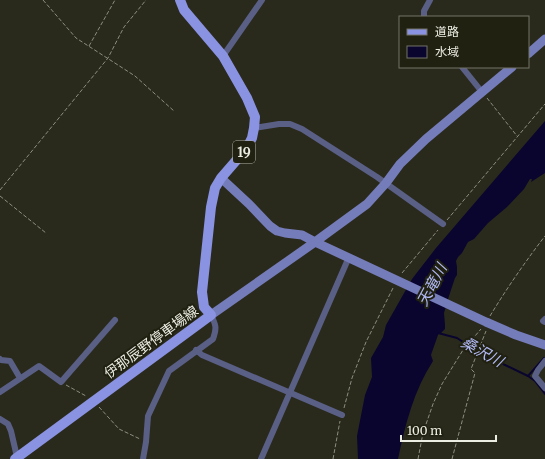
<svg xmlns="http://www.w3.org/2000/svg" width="545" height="459" font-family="Merriweather,'Noto Sans JP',serif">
  <rect width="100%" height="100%" fill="#2a2a1c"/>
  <path fill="#09052f" d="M 545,121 L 545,173 L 531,182 L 532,179 L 530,179 L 524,189 L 507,207 L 488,223 L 474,239 L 468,242 L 462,253 L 458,257 L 456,261 L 457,267 L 457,275 L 455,278 L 449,296 L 444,313 L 445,325 L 445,329 L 441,333 L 439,333 L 438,335 L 432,352 L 431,355 L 433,361 C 414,390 405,425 398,459 L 358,459 L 357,436 L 365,395 L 372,377 L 371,358 L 383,337 L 386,325 L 412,279 L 436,248 Z"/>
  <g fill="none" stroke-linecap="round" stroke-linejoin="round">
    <g stroke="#09052f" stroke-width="2">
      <polyline points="438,333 457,338 480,353 528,376 535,381 545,394"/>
      <polyline points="528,376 544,358"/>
    </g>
    <g stroke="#8d8d81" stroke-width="1" stroke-dasharray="4 2" stroke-linecap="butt">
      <polyline points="43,0 76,38 135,76 174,111"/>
      <polyline points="89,46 115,0"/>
      <polyline points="487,98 517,136"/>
      <polyline points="0,190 108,58 124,27 146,0"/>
      <polyline points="0,196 46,233"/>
      <polyline points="447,220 545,104"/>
      <polyline points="402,273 438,230"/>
      <path d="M 490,316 C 507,288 525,262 545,236"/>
      <polyline points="66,385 86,396"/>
      <polyline points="99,407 119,429 140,439"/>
      <polyline points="344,408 352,378 366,342 393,288"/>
      <polyline points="333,459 340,421"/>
      <polyline points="418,459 423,433 433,404 442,384 463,350 481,329"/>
      <polyline points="452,459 475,373 471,369 486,331"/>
    </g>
    <g stroke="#5a5f86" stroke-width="6">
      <polyline points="424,17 424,11 430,0"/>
      <polyline points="223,56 262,0"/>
      <polyline points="462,67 482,92"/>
      <polyline points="254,128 279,124 290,124 302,129 377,177 443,224"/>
      <polyline points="545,319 543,321 545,322"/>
      <polyline points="196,350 202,355 342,415"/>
      <polyline points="0,359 1,360 10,361 20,378"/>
      <polyline points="545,361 538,370 535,376 545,388"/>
      <polyline points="0,392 39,366 61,382 115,320"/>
      <polyline points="0,419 8,424 11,431 17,457"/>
      <path d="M 143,459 L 146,442 L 148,416 L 169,371 L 213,339 C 217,328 216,325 211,315"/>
      <polyline points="261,459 349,257"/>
    </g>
    <g stroke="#757cba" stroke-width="9">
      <polyline points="528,54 545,39"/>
      <polyline points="221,178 249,204 270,226 277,231 285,233 302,235 315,242 367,204 386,183 400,164 426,139 512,67"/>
      <polyline points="211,315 315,242 486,322 516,335 545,345"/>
    </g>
    <polyline stroke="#8a92e2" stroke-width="10" points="15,459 211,315 204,307 202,292 211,207 215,188 221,178 247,148 252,138 254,128 255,117 247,98 223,56 184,10 180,0"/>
  </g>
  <g text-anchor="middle" stroke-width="4" stroke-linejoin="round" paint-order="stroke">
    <rect fill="#212112" stroke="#afb0a4" stroke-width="1" x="233" y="141" width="22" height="22" rx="3"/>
    <g font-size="13" font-weight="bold" fill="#ecede3">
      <text x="244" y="157">19</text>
    </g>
    <g font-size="14" fill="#ecede3" stroke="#212112">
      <text transform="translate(151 342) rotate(-36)" y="5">伊那辰野停車場線</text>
    </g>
    <g font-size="15" font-style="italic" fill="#b2baf7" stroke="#212112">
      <text transform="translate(432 285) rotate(-62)" y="5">天竜川</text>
      <text transform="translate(482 352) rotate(29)" y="5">桑沢川</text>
    </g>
  </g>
  <rect x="399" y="16" width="130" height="52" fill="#212112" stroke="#727366"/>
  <rect x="407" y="29" width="20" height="6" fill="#8a92e2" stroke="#727366"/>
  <text x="435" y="36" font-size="12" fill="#ecede3">道路</text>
  <rect x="407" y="46" width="20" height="12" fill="#09052f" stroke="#727366"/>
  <text x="435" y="56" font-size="12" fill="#ecede3">水域</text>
  <path d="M401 435v6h95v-6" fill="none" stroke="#ecede3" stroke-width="2"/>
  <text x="407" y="435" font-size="12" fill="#ecede3" stroke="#212112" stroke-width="3" paint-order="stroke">100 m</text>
</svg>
